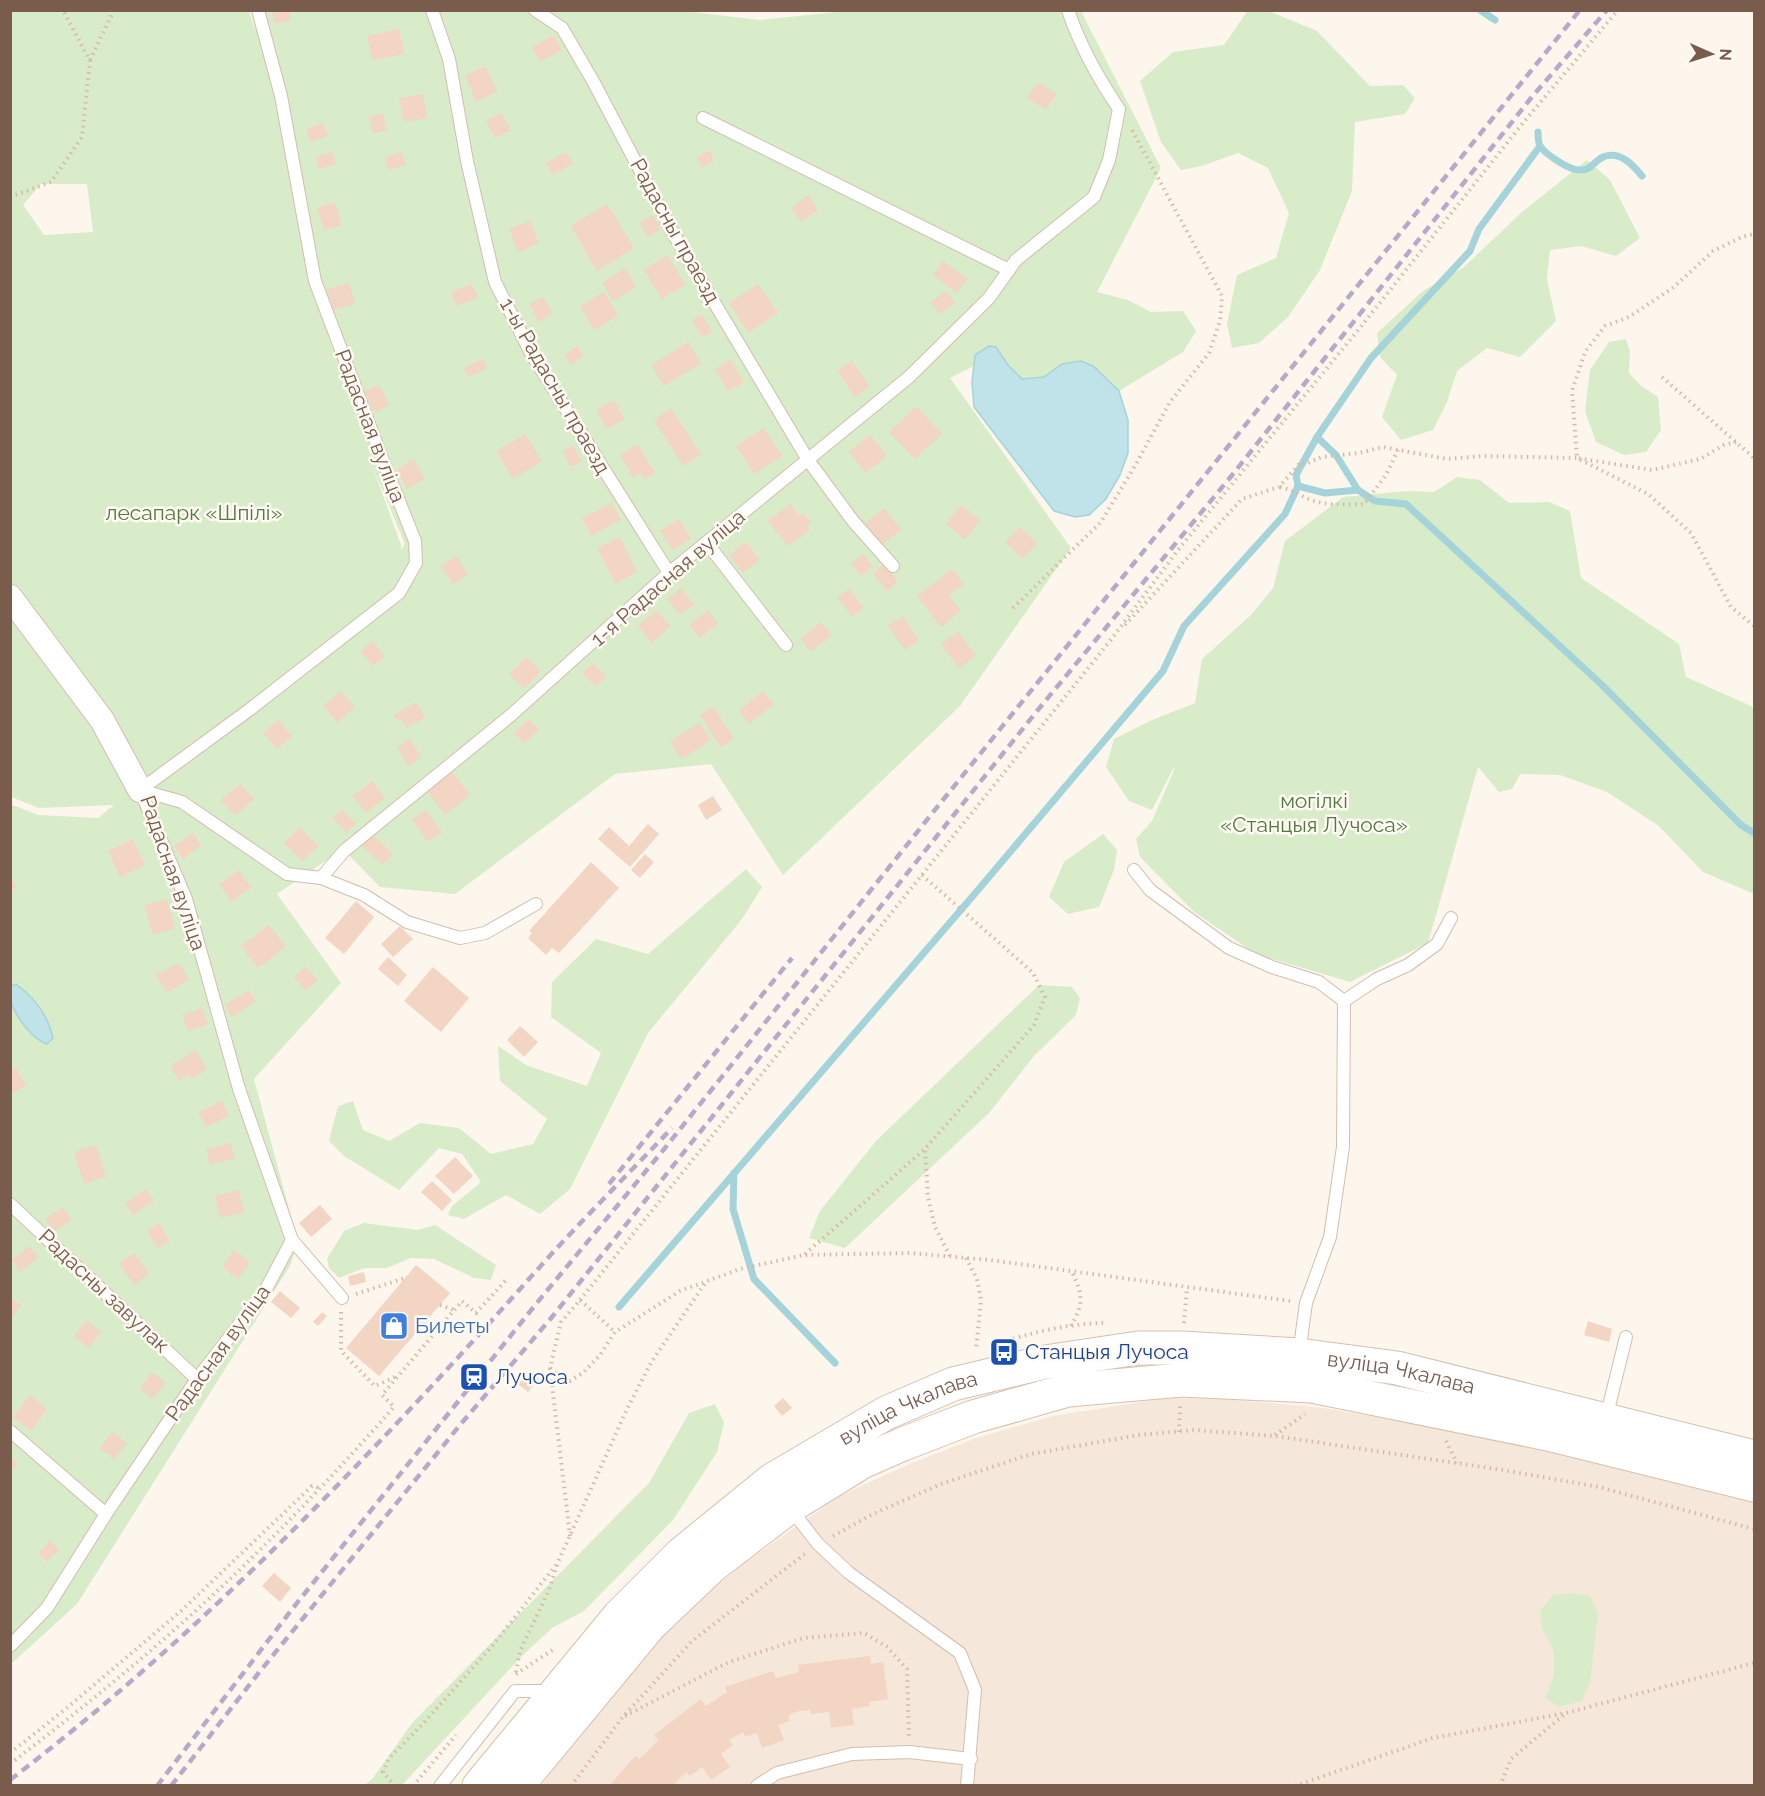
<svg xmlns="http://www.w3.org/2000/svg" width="1765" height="1796" font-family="Raleway,sans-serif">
  <rect width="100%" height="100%" fill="#fdf6ec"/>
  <polygon fill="#f5e8da" points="1166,1398 1228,1399 1323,1408 1416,1424 1588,1460 1754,1502 1754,1785 541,1786 622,1679 674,1620 746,1562 841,1495 907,1465 976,1438 1053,1416"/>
  <g fill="#d8ecc9" fill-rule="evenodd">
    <path d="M 676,10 L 760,20 L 856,10 L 1081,11 L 1161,168 L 1097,292 L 1128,300 L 1151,312 L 1183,311 L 1196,331 L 1183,352 L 1119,391 L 1093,366 L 1062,364 L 1044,377 L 1021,379 L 1008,365 L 1000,353 L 950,378 L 1071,548 L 960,706 L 783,875 L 711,764 L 615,774 L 455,894 L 380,887 L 343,849 L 277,894 L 341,983 L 254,1079 L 298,1242 L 290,1266 L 77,1604 L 11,1664 L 10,804 L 38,815 L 98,818 L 114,805 L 39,808 L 11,797 L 11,11 L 249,11 L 256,34 L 251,11 ZM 41,184 L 87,184 L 93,232 L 44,235 L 23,205 ZM 372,465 L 405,544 L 401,550 L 401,545 Z"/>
    <polygon points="1248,10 1269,11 1317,31 1370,86 1403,85 1415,98 1405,114 1355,122 1352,191 1320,270 1288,317 1259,343 1232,348 1227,324 1237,275 1276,258 1289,213 1268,168 1238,153 1202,166 1181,170 1161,142 1140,81 1173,52 1224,45"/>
    <polygon points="1587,160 1610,180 1640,238 1616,256 1581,246 1550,250 1547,279 1556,321 1520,357 1487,348 1457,371 1447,402 1433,430 1401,440 1382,417 1397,375 1380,357 1377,333 1423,291 1464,267 1521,213"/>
    <polygon points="1626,339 1630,352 1629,373 1640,385 1658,397 1661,430 1646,452 1624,455 1596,442 1585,411 1590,370 1609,342"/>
    <polygon points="1457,477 1480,480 1509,503 1549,502 1570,511 1581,578 1679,644 1686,677 1751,706 1754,710 1754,894 1703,872 1659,826 1607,792 1560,775 1520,774 1512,789 1499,792 1478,767 1428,943 1350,982 1256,954 1194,912 1140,857 1136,839 1152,821 1175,768 1173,769 1152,810 1129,801 1106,767 1114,739 1152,720 1195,703 1202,659 1251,615 1273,588 1285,541 1343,497 1408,491 1434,492"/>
    <polygon points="1103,834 1117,850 1114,870 1099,907 1068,914 1049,897 1064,862"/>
    <polygon points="746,869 762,887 742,919 648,1033 570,1189 540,1214 506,1195 464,1219 448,1215 452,1206 481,1182 462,1154 439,1148 399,1190 344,1156 329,1141 338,1106 353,1101 363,1130 389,1141 420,1123 459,1128 491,1154 533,1144 547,1119 500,1081 498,1046 526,1065 587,1086 601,1053 551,1017 552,982 596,939 648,954"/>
    <polygon points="1039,985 1072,987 1080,998 1076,1015 1034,1056 989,1113 845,1248 809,1238 820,1211 876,1141"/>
    <polygon points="364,1223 418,1230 435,1225 496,1265 491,1280 474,1278 434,1259 411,1258 387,1268 365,1268 339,1278 329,1268 327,1259 344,1231"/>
    <polygon points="715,1404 724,1422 717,1452 673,1520 584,1611 552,1628 521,1657 402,1785 365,1785 373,1778 412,1723 649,1483 689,1413"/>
    <polygon points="1573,1593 1590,1596 1598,1613 1590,1683 1582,1701 1559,1707 1545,1698 1554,1676 1554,1651 1542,1629 1540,1611 1553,1595"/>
  </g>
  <g fill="#bfe3e8" stroke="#a5d3da" stroke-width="1.5">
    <polygon points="989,346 996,347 1008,365 1022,379 1044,377 1062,364 1081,361 1093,366 1119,391 1128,420 1128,453 1120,475 1106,499 1089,515 1075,517 1054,511 974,407 972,382 975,355"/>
    <path d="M 16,984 C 34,997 48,1016 53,1038 L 47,1044 C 33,1040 17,1018 12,1005 C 9,999 10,992 11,986 Z"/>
  </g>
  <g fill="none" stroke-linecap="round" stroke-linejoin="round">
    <g stroke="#a5d3da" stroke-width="7">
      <polyline points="1480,10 1495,20"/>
      <path d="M 1538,132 C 1538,135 1538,142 1540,146 C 1545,154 1569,170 1579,170 C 1591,171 1594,161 1603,157 C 1620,150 1633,165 1642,176"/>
      <polyline points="1317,437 1336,455 1358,490"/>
      <polyline points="1298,486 1325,493 1358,490 1375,501 1406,504 1601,684 1741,825 1754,833"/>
      <polyline points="734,1173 733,1209 754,1279 835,1363"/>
      <polyline points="619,1307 978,890 1163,671 1184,626 1285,514 1298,486 1296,475 1317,437 1371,358 1470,251 1479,229 1540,146"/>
    </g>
  </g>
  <g fill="#f3d5c3">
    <polygon points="272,10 289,10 290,21 274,23"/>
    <polygon points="399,29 404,54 372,60 367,36"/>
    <polygon points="554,35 562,50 540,62 532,47"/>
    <polygon points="486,66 497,92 476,102 465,75"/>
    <polygon points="1038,82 1057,94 1046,110 1027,98"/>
    <polygon points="423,94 427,118 404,122 399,98"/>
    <polygon points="502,113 511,131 494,138 486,120"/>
    <polygon points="383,114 386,131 372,133 369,116"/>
    <polygon points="323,123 328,136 311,142 306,129"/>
    <polygon points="709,150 714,161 702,168 697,157"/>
    <polygon points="333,152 336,164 319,169 316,157"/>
    <polygon points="402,152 406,165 388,170 385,157"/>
    <polygon points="566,152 573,164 552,175 546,163"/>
    <polygon points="808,195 818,209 802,222 791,209"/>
    <polygon points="335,202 342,225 324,230 317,208"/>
    <polygon points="607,204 634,248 597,271 571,226"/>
    <polygon points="653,215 661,229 648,237 639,223"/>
    <polygon points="530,221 539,243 518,252 509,229"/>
    <polygon points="668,255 685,285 661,299 644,269"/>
    <polygon points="943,261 968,279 957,293 933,275"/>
    <polygon points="625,268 636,287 613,301 602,283"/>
    <polygon points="349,283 355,304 334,310 327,289"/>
    <polygon points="472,284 478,298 456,306 451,292"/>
    <polygon points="758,284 778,313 748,333 729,303"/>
    <polygon points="946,291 955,303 940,314 931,302"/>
    <polygon points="604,292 618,316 594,330 580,306"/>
    <polygon points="543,297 553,314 539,322 529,304"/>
    <polygon points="702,314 712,332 702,337 692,320"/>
    <polygon points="688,342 701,364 664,386 651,365"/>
    <polygon points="577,346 584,356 571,365 565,355"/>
    <polygon points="483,359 487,368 468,377 464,368"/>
    <polygon points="730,359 744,382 728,391 715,369"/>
    <polygon points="852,361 870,387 854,397 838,371"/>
    <polygon points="379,385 389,405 375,413 364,392"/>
    <polygon points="614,400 625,419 607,429 596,410"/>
    <polygon points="916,406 942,434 915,459 889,432"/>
    <polygon points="671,408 701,454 683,466 654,420"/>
    <polygon points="764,428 782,456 754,474 736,446"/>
    <polygon points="525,434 542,461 513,479 496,451"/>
    <polygon points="870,435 887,456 866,473 849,452"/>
    <polygon points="638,444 655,473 644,480 640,473 633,478 620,455"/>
    <polygon points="573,445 582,461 571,467 563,451"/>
    <polygon points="414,459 425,479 407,489 396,470"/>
    <polygon points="612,503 621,520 591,536 582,518"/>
    <polygon points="790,504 799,516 803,513 811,522 806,526 810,530 788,546 768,521"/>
    <polygon points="961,505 980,520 965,540 946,524"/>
    <polygon points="884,508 901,530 882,545 865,523"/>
    <polygon points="679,519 691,538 673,550 660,531"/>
    <polygon points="1020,527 1037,544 1022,559 1005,542"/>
    <polygon points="620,537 637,572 615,584 597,548"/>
    <polygon points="746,542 760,560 743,573 729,555"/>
    <polygon points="863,554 873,566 861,576 851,564"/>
    <polygon points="457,556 468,575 453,584 441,566"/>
    <polygon points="884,564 898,582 887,591 873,573"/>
    <polygon points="952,569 964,584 949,595 961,611 941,627 917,596"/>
    <polygon points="681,588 694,604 680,615 667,599"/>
    <polygon points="849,589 864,608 852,617 837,597"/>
    <polygon points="656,610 670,626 652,643 638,626"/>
    <polygon points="708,610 718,624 699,638 689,625"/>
    <polygon points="903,616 919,640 905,650 888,626"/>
    <polygon points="821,622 832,635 811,652 801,639"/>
    <polygon points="958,631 976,656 959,668 941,644"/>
    <polygon points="373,641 385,657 373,666 360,651"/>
    <polygon points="527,657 541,672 523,689 509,674"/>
    <polygon points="593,663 606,677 596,687 582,673"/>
    <polygon points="341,691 355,707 337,723 323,706"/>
    <polygon points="763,691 774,704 749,724 739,710"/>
    <polygon points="416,702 425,717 407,728 402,719 398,722 394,715"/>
    <polygon points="713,706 734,739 721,747 700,715"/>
    <polygon points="529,719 539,730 524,743 514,733"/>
    <polygon points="278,720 292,736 277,749 263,733"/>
    <polygon points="700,723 711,740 681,759 670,741"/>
    <polygon points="410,739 421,757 408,766 397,747"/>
    <polygon points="452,772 470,795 445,815 427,792"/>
    <polygon points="372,781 385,798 366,813 353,796"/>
    <polygon points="240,784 254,799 235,816 221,800"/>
    <polygon points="713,796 722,810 706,820 698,805"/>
    <polygon points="342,809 356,824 347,833 333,818"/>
    <polygon points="426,810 442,832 428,842 412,820"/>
    <polygon points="648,824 659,834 630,867 598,839 609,827 629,846"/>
    <polygon points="300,827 318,846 302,861 284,843"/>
    <polygon points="193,833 201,846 183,859 174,846"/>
    <polygon points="372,834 393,854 382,865 362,846"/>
    <polygon points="133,839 145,865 120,877 108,851"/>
    <polygon points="645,854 654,862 640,878 631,870"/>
    <polygon points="591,862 619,888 559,953 552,948 546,955 528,938 532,933 529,931"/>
    <polygon points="239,870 251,888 231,902 219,884"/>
    <polygon points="10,878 17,886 10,891"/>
    <polygon points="167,899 175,928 153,935 144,905"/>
    <polygon points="356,901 374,917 344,954 325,938"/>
    <polygon points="269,925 286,947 258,968 241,946"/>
    <polygon points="400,926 413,939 393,957 381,944"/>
    <polygon points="388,957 407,975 398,986 378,969"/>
    <polygon points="179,963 189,980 166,993 156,975"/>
    <polygon points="305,966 318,980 306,991 294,977"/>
    <polygon points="433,967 469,998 441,1032 404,1001"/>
    <polygon points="249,990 256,1001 232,1017 225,1005"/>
    <polygon points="202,1008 208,1024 188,1031 182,1015"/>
    <polygon points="520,1026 538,1042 524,1057 507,1040"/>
    <polygon points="196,1050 207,1069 191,1079 188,1075 179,1081 170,1066"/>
    <polygon points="16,1068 26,1085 13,1093 10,1088 10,1071"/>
    <polygon points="222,1101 229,1116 206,1127 198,1112"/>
    <polygon points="230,1143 235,1158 210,1165 206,1150"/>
    <polygon points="96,1145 106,1177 84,1184 74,1152"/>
    <polygon points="455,1157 473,1176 454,1194 435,1176"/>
    <polygon points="432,1181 452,1200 442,1211 421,1192"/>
    <polygon points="146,1189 154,1201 133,1215 125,1203"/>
    <polygon points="239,1190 244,1213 220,1218 215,1196"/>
    <polygon points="320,1205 332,1219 311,1237 299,1223"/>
    <polygon points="62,1207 72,1220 54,1232 45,1219"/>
    <polygon points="159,1223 170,1241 158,1249 147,1231"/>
    <polygon points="30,1246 39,1257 20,1272 11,1260"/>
    <polygon points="234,1250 250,1262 238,1279 222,1267"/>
    <polygon points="134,1253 149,1274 134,1285 119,1264"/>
    <polygon points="416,1265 450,1293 379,1376 346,1348"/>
    <polygon points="364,1272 366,1282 350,1286 348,1276"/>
    <polygon points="280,1291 300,1308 291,1318 271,1302"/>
    <polygon points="10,1298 21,1305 10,1320"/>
    <polygon points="322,1312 327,1316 318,1326 313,1322"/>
    <polygon points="86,1320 101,1332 89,1348 74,1336"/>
    <polygon points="1588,1321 1612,1329 1609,1342 1584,1335"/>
    <polygon points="530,1370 539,1378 528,1392 518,1384"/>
    <polygon points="152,1372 166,1382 153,1399 140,1389"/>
    <polygon points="30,1395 47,1409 31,1431 13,1417"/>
    <polygon points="783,1398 792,1408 782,1416 774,1406"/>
    <polygon points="112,1432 127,1443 114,1459 100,1448"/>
    <polygon points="10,1457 18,1464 10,1472"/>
    <polygon points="50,1541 59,1550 47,1562 38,1553"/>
    <polygon points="274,1573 291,1588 280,1602 262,1586"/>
    <polygon points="870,1656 871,1664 883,1662 888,1699 869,1702 870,1706 852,1709 854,1725 831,1728 829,1712 811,1714 810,1710 799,1711 788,1715 790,1721 778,1725 784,1740 762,1748 757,1733 745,1737 743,1732 729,1740 733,1745 721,1754 730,1767 711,1780 702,1767 690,1776 686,1772 672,1786 609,1786 635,1756 639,1759 658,1741 654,1735 701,1699 706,1706 727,1692 725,1687 773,1671 776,1678 799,1672 798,1665"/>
  </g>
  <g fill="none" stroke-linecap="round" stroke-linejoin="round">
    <g stroke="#d1beb0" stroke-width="14">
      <g id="lane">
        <polyline points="432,10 449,59 467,161 495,282 532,355 669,573"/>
        <polyline points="535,10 562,28 593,81 674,235 808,460 853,521 893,566"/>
        <polyline points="703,118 1009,270"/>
        <polyline points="707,543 786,645"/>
        <path d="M 140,790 L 182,802 L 287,874 L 321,878 L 344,851 L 510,716 L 669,573 L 909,377 L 989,298 L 1016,260 L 1094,197 L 1109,160 L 1119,109 C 1098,78 1080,46 1068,10"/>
        <polyline points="1134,870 1150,890 1229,948 1272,967 1319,982 1344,1001 1377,979 1408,965 1437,944 1451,918"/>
        <polyline points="321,878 364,895 407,922 460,938 485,933 536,904"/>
        <polyline points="10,1204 197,1379"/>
        <polyline points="292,1240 342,1298"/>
        <polyline points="1299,1354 1306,1303 1330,1237 1343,1147 1344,1001"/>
        <polyline points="1606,1418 1626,1337"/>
        <polyline points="10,1431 106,1514"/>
        <polyline points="790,1508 818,1544 849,1573 960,1653 975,1690 967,1786"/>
        <polyline points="10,1646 47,1608 106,1514 197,1379 265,1291 292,1240 239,1089 186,899 140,790 249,710 399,593 416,563 415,541 387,471 315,281 281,96 258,10"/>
        <polyline points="440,1786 515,1691 552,1691"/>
        <polyline points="757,1786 777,1773 852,1754 909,1752 971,1759"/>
      </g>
    </g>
    <g stroke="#d1beb0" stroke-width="26">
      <polyline id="street" points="10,597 102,720 140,790"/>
    </g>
    <g stroke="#d6c0b0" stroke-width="35">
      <g id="secondary">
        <path id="s1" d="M 479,1786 L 620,1615 L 681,1554 L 772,1480 L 886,1413 L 953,1384 L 1045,1362 L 1138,1348 L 1182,1348 L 1299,1355 L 1397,1368 L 1754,1457"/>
        <polyline points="517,1786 650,1625 711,1567 789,1507 862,1462 903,1444 973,1417 1068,1390 1181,1380 1312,1386 1548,1434 1754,1485"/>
      </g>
    </g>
    <g stroke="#d9b8a5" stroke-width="4" stroke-dasharray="1.5 4.5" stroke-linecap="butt">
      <polyline points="90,60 114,10"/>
      <polyline points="10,197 51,182 82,137 90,61 63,10"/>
      <polyline points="1662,377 1754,458"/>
      <polyline points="1736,442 1724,445 1700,459 1652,470 1577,458 1572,391 1585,352 1605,326 1629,317 1674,287 1713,251 1742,237 1754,234"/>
      <path d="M 1280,487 C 1289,489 1294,492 1302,496 C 1320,506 1344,505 1364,504 L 1386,475 L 1398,450"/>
      <polyline points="1013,608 1101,522 1136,464 1170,402 1209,353 1220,321 1222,296 1132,130"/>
      <polyline points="1125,625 1242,499 1279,487 1301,462 1305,464 1322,457 1359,453 1383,447 1447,459 1482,456 1577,458 1648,494 1691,533 1731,607 1754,626"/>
      <polyline points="922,875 1021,962 1033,973 1045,997 1034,1025 925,1149 928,1197 935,1227 950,1256"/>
      <polyline points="805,1254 925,1149"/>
      <polyline points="966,1258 977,1279 981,1300 976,1350"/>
      <polyline points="356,1294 405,1278"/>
      <polyline points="580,1300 1110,641 1178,550 1359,329 1523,123 1618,10"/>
      <polyline points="440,1305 454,1310"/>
      <polyline points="341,1312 341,1351 375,1386 395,1377"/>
      <polyline points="1184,1323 1187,1288"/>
      <path d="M 1071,1326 C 1084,1303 1083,1295 1072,1272"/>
      <path d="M 996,1344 C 1030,1333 1070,1323 1106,1323"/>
      <polyline points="550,1368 560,1378 570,1381 584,1372 600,1355 615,1332 680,1291 740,1269 804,1255 910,1253 990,1260 1290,1301"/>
      <polyline points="1179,1432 1180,1406"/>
      <polyline points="1275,1435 1305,1414"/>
      <polyline points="1446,1441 1457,1463"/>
      <polyline points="570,1536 550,1368 561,1322 580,1300 615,1332"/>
      <polyline points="833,1536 871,1515 941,1484 1031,1454 1139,1435 1194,1430 1275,1436 1503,1470 1599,1487 1754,1529"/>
      <polyline points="516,1672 520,1651 549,1590 558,1562 627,1409 652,1361 706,1282"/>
      <polyline points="516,1674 554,1649"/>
      <polyline points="625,1716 729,1662 804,1638 864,1633 887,1647 907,1669 909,1736"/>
      <polyline points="10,1753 68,1707 181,1611 312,1486 320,1488"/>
      <path d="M 10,1764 C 66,1721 121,1677 173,1631 C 252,1562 325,1485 394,1407 L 382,1395 L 462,1301 L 476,1313 L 507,1279"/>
      <polyline points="395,1786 383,1772 389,1758 422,1725 493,1645 556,1565"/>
      <polyline points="413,1786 456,1735"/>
      <polyline points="571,1786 622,1718 692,1641 806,1553"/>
      <polyline points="1295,1786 1433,1738 1566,1713 1754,1663"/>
      <polyline points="1500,1786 1511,1759 1565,1714"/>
    </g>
    <use href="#lane" stroke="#fff" stroke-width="12"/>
    <use href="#street" stroke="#fff" stroke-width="24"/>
    <use href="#secondary" stroke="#fff" stroke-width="33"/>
    <g stroke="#b9a8c9" stroke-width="4.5" stroke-dasharray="9 6" stroke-linecap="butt">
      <polyline points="609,1184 792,958"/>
      <path d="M 10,1780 C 209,1628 380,1446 546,1260 C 587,1215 630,1172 672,1128"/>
      <polyline points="157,1786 293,1608 536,1304 665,1148 926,821 1580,10"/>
      <polyline points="171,1786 257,1675 460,1425 552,1317 1037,711 1233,474 1531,98 1607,10"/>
    </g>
  </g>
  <defs>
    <g id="shop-square" transform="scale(1.5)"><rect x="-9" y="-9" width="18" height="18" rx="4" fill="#3f7fe0" stroke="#fffaf3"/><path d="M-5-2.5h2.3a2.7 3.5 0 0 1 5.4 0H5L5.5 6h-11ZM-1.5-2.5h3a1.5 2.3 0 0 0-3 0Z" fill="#fff"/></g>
    <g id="bus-square" transform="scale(1.5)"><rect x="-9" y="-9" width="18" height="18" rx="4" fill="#1a4fb4" stroke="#fffaf3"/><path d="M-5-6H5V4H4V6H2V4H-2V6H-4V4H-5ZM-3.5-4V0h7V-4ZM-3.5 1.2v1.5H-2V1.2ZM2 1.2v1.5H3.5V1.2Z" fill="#fff"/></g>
    <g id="station-square" transform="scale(1.5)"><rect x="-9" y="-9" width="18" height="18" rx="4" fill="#1a4fb4" stroke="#fffaf3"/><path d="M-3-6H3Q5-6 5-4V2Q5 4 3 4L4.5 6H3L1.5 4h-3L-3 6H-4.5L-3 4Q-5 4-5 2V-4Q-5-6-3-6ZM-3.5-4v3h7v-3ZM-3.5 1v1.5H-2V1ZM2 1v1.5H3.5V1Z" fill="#fff"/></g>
  </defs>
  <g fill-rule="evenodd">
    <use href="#shop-square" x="394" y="1326"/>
    <use href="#bus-square" x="1004" y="1352"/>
    <use href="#station-square" x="474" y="1377"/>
  </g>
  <g text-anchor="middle" stroke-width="5" stroke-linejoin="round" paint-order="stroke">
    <g font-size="21" fill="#7a5c4d" stroke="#fffaf3">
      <text transform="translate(675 231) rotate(61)" y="7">Радасны праезд</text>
      <text transform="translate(555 386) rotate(60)" y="7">1-ы Радасны праезд</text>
      <text transform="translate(370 426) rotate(69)" y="7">Радасная вуліца</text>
      <text transform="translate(668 578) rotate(-41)" y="7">1-я Радасная вуліца</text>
      <text transform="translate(173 873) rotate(71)" y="7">Радасная вуліца</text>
      <text transform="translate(104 1291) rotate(43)" y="7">Радасны завулак</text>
      <text transform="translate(218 1353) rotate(-54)" y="7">Радасная вуліца</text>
      <text dy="7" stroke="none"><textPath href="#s1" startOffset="1084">вуліца Чкалава</textPath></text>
      <text dy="7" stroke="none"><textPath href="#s1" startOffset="580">вуліца Чкалава</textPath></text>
    </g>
    <g font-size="21" fill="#537a41" stroke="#fffaf3">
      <text x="194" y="520">лесапарк «Шпілі»</text>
      <text x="1314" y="808">могілкі<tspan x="1314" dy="24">«Станцыя Лучоса»</tspan></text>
    </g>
    <g font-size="21" fill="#366cbe" stroke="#fffaf3" text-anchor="start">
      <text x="415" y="1333">Билеты</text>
    </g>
    <g font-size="21" fill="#164399" stroke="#fffaf3" text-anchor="start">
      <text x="1025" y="1359">Станцыя Лучоса</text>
      <text x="495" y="1384">Лучоса</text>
    </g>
  </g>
  <rect width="1765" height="1796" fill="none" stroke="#7a5c4d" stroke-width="24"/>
  <g transform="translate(1711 54) rotate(93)" stroke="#fffaf3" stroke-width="4.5" paint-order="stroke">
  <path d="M0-4.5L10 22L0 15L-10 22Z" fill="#7a5c4d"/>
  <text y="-9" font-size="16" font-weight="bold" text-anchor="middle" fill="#7a5c4d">N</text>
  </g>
</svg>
